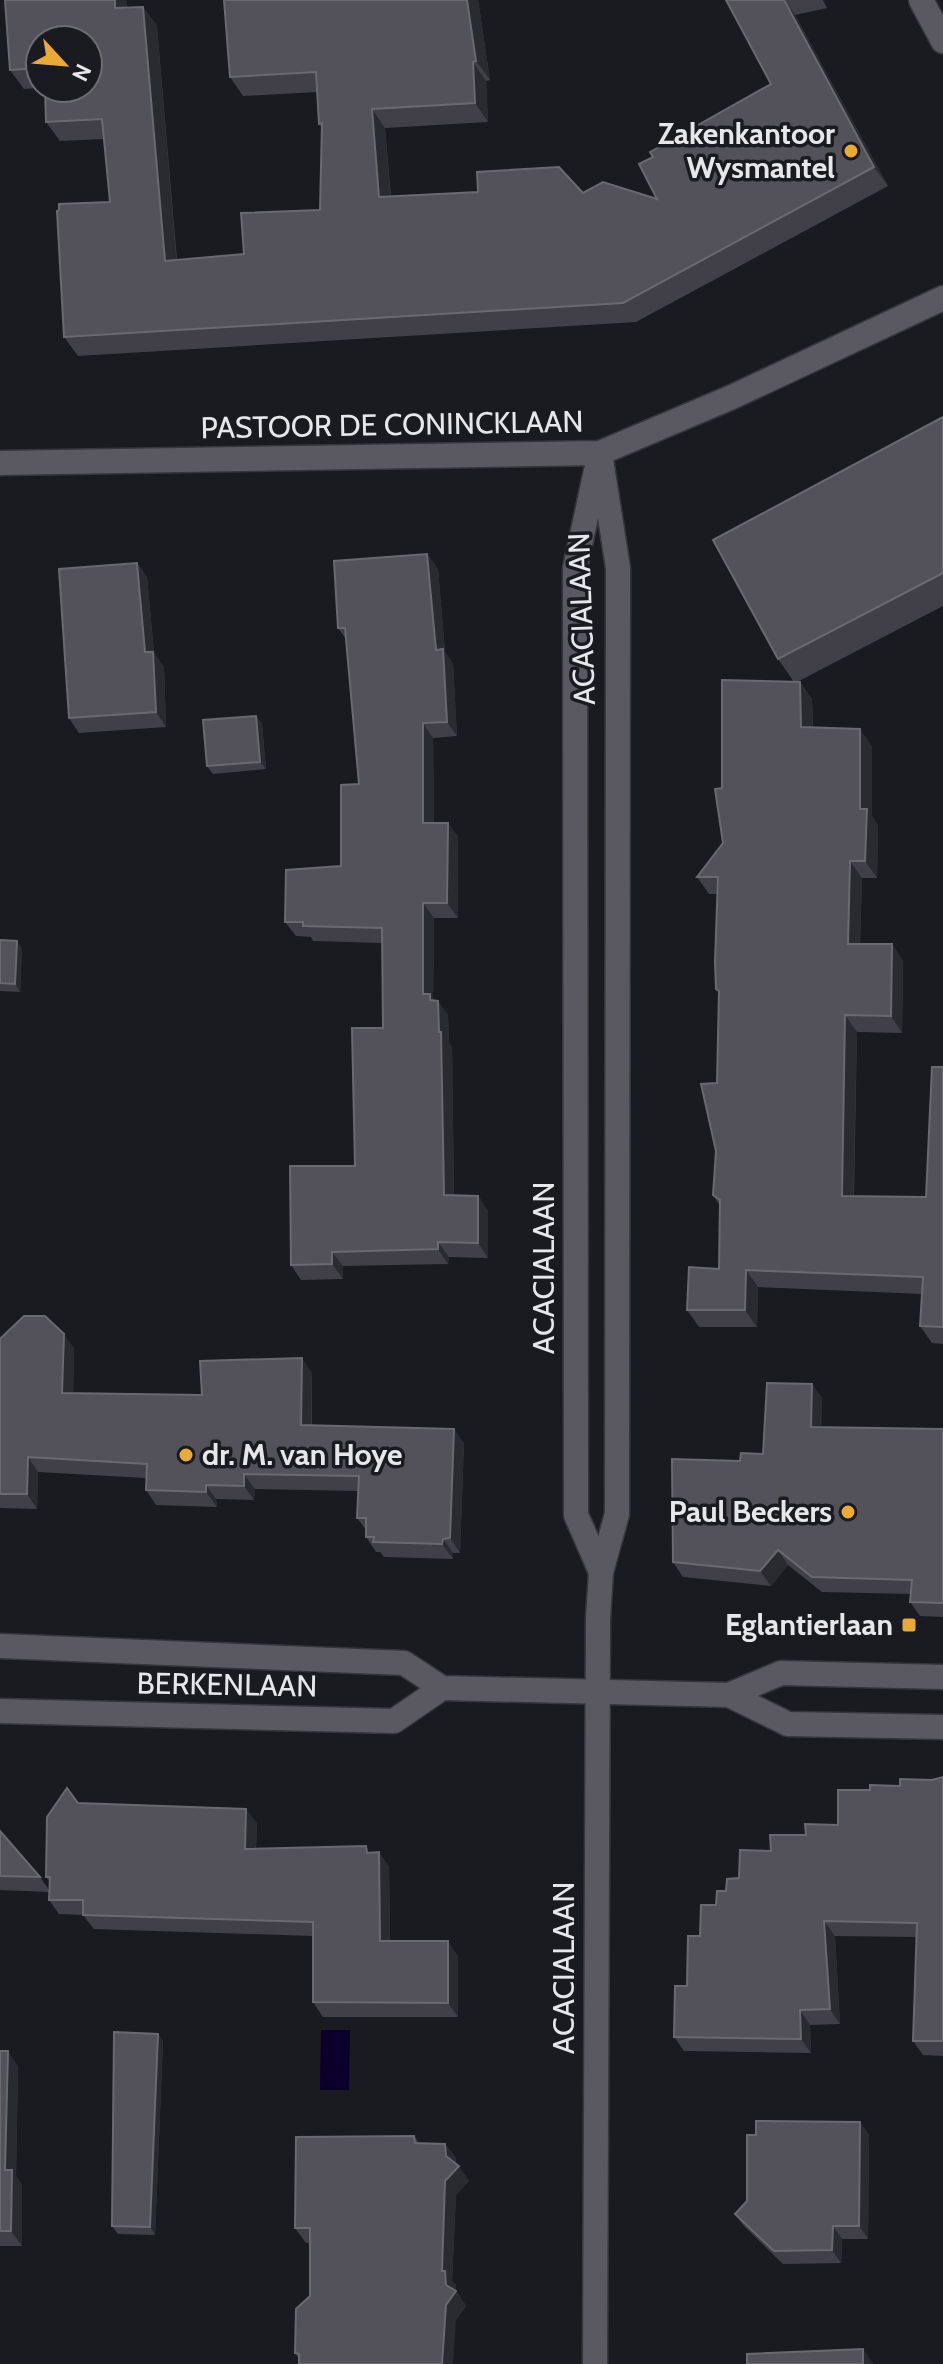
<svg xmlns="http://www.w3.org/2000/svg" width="943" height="2364" font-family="Cabin,sans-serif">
  <rect width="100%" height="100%" fill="#1a1a21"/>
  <polygon fill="#0b002a" points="321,2030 350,2030 349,2090 320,2090"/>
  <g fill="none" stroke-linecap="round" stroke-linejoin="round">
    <g stroke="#37363c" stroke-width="27">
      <g id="street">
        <polyline points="921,0 943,41"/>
        <polyline points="0,463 600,453 732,397 943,298"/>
        <polyline points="597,466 575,568 576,1515 601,1572"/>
        <polyline points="0,1646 404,1663 442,1688 729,1695 781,1673 943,1677"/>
        <polyline points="729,1695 788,1724 943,1727"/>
        <polyline points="0,1711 394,1721 442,1688"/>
        <polyline points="595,2364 598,1619 601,1572 617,1514 618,568 600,453"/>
      </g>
    </g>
    <use href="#street" stroke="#5a5962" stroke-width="24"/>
  </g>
  <g fill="#414048">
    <polygon points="5,0 126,0 127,7 143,7 157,26 177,260 244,254 241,213 320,210 322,128 319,124 317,92 243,96 230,77 224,0 478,0 490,80 486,81 488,122 385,128 391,196 478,192 477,172 559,167 583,193 603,182 657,199 639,164 653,157 650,152 771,84 726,0 823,0 827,8 795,15 888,186 636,322 78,356 64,337 57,211 59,210 59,204 110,202 104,139 60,141 46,122 45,88 88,88 88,40 40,40 40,88 24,89 10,70"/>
    <polygon points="943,417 943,606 797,682 800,682 812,699 813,728 872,746 872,816 878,826 877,878 862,878 860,944 892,944 903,961 902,1033 857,1032 854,1196 926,1197 943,1067 943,1344 932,1343 920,1326 922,1294 758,1287 757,1327 699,1327 687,1310 719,1269 720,1206 713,1195 716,1151 719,993 716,989 717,894 709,894 697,877 723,843 722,788 794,682 778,659"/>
    <polygon points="427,554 438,569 445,652 453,664 457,736 433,738 434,823 448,823 458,837 458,918 434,918 433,998 448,1015 449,1043 452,1047 454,1195 478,1196 488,1211 488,1258 449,1257 448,1264 343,1266 343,1279 301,1280 291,1265 355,1166 383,1028 382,943 313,941 311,937 296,936 285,922 341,866 359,784 346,639 338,628"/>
    <polygon points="137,563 147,577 154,653 164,667 166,727 79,733 69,718"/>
    <polygon points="256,716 262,724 266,769 213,774 207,766"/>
    <polygon points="0,940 22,948 20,992 0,991"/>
    <polygon points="0,1339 74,1348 73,1394 202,1395 312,1373 312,1425 464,1443 460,1553 453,1553 453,1559 384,1557 380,1552 376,1552 366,1537 366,1530 357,1518 358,1491 255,1489 254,1500 216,1499 217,1507 156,1505 146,1490 146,1478 38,1472 37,1509 0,1508"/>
    <polygon points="812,1384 822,1398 821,1427 943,1429 943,1617 920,1616 910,1602 911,1594 822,1592 788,1565 771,1586 683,1577 673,1562 740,1461 763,1454"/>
    <polygon points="943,1777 943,2056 923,2055 913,2041 917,1937 835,1936 840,2024 810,2025 811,2053 684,2051 674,2037 700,1936 716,1905 726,1891 771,1851 806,1835 838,1825 870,1790 932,1780"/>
    <polygon points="78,1803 257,1823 256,1849 379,1852 389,1867 390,1941 458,1956 458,2017 323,2017 313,2002 313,1936 94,1929 83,1915 59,1914 49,1900 49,1892 0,1890 0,1831 40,1877 49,1890 50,1882 46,1877"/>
    <polygon points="158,2034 163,2041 155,2235 118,2234 112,2226"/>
    <polygon points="0,2051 18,2066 16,2176 22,2185 22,2246 0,2246"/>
    <polygon points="860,2122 869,2135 868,2239 842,2239 841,2263 783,2264 744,2226 735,2214 747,2201 756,2135"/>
    <polygon points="414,2136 419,2143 445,2144 456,2158 456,2164 469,2181 456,2195 452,2281 456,2285 456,2291 466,2306 456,2320 299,2359 295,2353 310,2296 310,2243 306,2243 295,2228"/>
  </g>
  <g fill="#2a2a31">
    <polygon points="115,0 126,0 129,27 115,8"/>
    <polygon points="467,0 478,0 490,80 476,61"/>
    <polygon points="784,0 795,15 888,186 874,167"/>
    <polygon points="143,7 157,26 178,280 165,261"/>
    <polygon points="473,62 486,81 488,122 475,103"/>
    <polygon points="372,109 385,128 392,216 379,197"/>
    <polygon points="427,554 438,569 445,652 453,664 457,736 447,722 436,650"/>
    <polygon points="137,563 147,577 154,653 164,667 166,727 156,712 145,652"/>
    <polygon points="800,682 812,699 813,744 801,727"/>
    <polygon points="256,716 262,724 266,769 260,762"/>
    <polygon points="423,723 433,738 434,838 423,823"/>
    <polygon points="860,729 872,746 872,816 878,826 877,878 865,861 860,809"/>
    <polygon points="448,823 458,837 458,918 447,903"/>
    <polygon points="850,861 862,878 859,961 848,944"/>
    <polygon points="423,903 434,918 433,998 438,1006 438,1001 448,1015 449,1043 452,1047 454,1210 444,1195 439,1032 423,994"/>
    <polygon points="17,941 22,948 20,992 15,984"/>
    <polygon points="892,944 903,961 902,1033 891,1016"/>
    <polygon points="845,1015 857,1032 853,1213 842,1196"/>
    <polygon points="478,1196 488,1211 488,1258 478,1243"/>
    <polygon points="438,1242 449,1257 448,1264 438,1249"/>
    <polygon points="332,1252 343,1266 343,1279 332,1264"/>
    <polygon points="746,1270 758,1287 757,1327 745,1310"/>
    <polygon points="64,1334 74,1348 73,1408 62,1393"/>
    <polygon points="302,1358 312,1373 311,1439 301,1425"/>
    <polygon points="812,1384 822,1398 821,1442 811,1427"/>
    <polygon points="454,1429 464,1443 460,1553 450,1538"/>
    <polygon points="28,1457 38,1472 37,1509 27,1494"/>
    <polygon points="244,1474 255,1489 254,1500 244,1486"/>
    <polygon points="206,1485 216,1499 217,1507 206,1492"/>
    <polygon points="443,1539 453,1553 453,1559 442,1544"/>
    <polygon points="778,1550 788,1565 771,1586 760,1571"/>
    <polygon points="246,1809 257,1823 255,1864 245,1849"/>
    <polygon points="379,1852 389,1867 390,1956 380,1941"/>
    <polygon points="824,1921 835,1936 840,2024 830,2009"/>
    <polygon points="448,1941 458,1956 458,2017 448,2003"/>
    <polygon points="800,2010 810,2025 811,2053 801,2039"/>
    <polygon points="158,2034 163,2041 155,2235 150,2227"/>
    <polygon points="8,2051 18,2066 16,2176 22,2185 22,2246 11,2231 5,2170"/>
    <polygon points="860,2122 869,2135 868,2239 859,2226"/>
    <polygon points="445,2144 456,2158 456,2169 459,2166 469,2181 456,2195 452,2281 456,2285 456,2291 466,2306 456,2320 453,2364 442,2364 446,2285 442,2271"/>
    <polygon points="833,2226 842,2239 841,2263 832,2250"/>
    <polygon points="863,2349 873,2363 873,2364 863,2364"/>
  </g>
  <g fill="#53525a" stroke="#6a6970" stroke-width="2">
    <polygon points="5,0 115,0 115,8 143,7 165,261 244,254 241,213 320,210 322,123 319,124 316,72 230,77 224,0 467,0 476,61 473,62 475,103 372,109 379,197 478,192 477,172 559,167 583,193 603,182 657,199 639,164 653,157 650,152 771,84 726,0 784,0 874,167 623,303 64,337 57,211 59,210 59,204 110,202 102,119 46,122 45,88 88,88 88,40 40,40 40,68 10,70"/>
    <polygon points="943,417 943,573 778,659 713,540"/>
    <polygon points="427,554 436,650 443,649 447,722 423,723 423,823 448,823 447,903 423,903 423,994 430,994 430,1000 438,1001 439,1032 441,1032 444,1195 478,1196 478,1243 438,1242 438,1249 332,1252 332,1264 291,1265 290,1166 355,1166 352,1028 383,1028 382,928 303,926 303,922 285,922 286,870 341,866 341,785 359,784 345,628 338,628 334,561"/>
    <polygon points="137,563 145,652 153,652 156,712 69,718 59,569"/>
    <polygon points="722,680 800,682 801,727 860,729 860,809 867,809 865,861 850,861 848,944 892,944 891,1016 845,1015 842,1196 926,1197 932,1067 943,1067 943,1327 920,1326 923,1277 746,1270 745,1310 687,1310 689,1267 719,1269 720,1200 713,1195 716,1151 701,1084 717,1083 719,991 716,989 715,962 718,877 697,877 723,843 715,789 722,788"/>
    <polygon points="256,716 260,762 207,766 203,720"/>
    <polygon points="0,940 17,941 15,984 0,983"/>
    <polygon points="24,1316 45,1316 64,1334 62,1393 202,1395 200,1361 302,1358 301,1425 454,1429 450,1538 443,1539 442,1544 373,1542 374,1537 366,1537 366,1518 357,1518 359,1476 244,1474 244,1486 206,1485 206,1492 146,1490 147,1464 28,1457 27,1494 0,1494 0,1339"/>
    <polygon points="767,1383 812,1384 811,1427 943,1429 943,1603 910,1602 912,1580 812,1577 778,1550 760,1571 673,1562 672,1459 740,1461 741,1453 763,1454"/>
    <polygon points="943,1777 943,2041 913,2041 917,1923 824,1921 830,2009 800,2010 801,2039 674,2037 675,1986 687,1986 688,1936 700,1936 701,1905 716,1905 717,1891 726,1891 727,1879 739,1878 740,1850 771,1851 770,1835 806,1835 805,1824 838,1825 838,1790 870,1790 870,1785 900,1786 900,1779 932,1780"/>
    <polygon points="67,1788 78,1803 246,1809 245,1849 366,1846 367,1853 379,1852 380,1941 448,1941 448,2003 313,2002 313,1922 83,1915 83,1900 49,1900 50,1877 46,1877 47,1817"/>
    <polygon points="0,1831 40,1877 0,1876"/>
    <polygon points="114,2032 158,2034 150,2227 112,2226"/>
    <polygon points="0,2051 8,2051 5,2170 12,2170 11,2231 0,2231"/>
    <polygon points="756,2121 860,2122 859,2226 833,2226 832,2250 774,2251 735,2214 747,2201 747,2135 756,2135"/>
    <polygon points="414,2136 415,2143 445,2144 446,2156 459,2166 445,2181 442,2271 445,2271 446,2285 456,2291 446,2305 442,2364 299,2364 299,2354 295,2353 296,2309 310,2296 310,2228 295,2228 296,2137"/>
    <polygon points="863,2349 863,2364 747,2364 747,2354"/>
  </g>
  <g fill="#e9aa38" stroke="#1a1a21" stroke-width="3">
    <circle cx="851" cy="151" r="8"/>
    <circle cx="186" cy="1455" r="8"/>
    <circle cx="848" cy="1512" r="8"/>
    <rect x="901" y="1617" width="16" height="16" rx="4"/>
  </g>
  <g text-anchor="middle" stroke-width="7" stroke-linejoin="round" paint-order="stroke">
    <g font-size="30" font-weight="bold" fill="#e6e6eb" stroke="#1a1a21" text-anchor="end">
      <text x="835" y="144">Zakenkantoor<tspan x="835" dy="34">Wysmantel</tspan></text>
      <text x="202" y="1465" text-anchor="start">dr. M. van Hoye</text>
      <text x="832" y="1522">Paul Beckers</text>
      <text x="893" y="1635">Eglantierlaan</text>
    </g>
    <g font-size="30" fill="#e6e6eb" stroke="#1a1a21">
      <text transform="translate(392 425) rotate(-1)" y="10">PASTOOR DE CONINCKLAAN</text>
      <text transform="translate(582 619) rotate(-92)" y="10">ACACIALAAN</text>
      <text transform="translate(544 1268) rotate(-90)" y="10">ACACIALAAN</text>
      <text transform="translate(227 1685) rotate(1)" y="10">BERKENLAAN</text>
      <text transform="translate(564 1968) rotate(-90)" y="10">ACACIALAAN</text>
    </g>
  </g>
  <g transform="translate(64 64) rotate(116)"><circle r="38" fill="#1a1a21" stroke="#6c6c72" stroke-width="2"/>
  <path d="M0-6L14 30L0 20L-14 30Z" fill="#e9aa38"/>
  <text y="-12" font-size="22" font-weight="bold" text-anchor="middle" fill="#e6e6eb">N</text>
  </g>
</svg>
